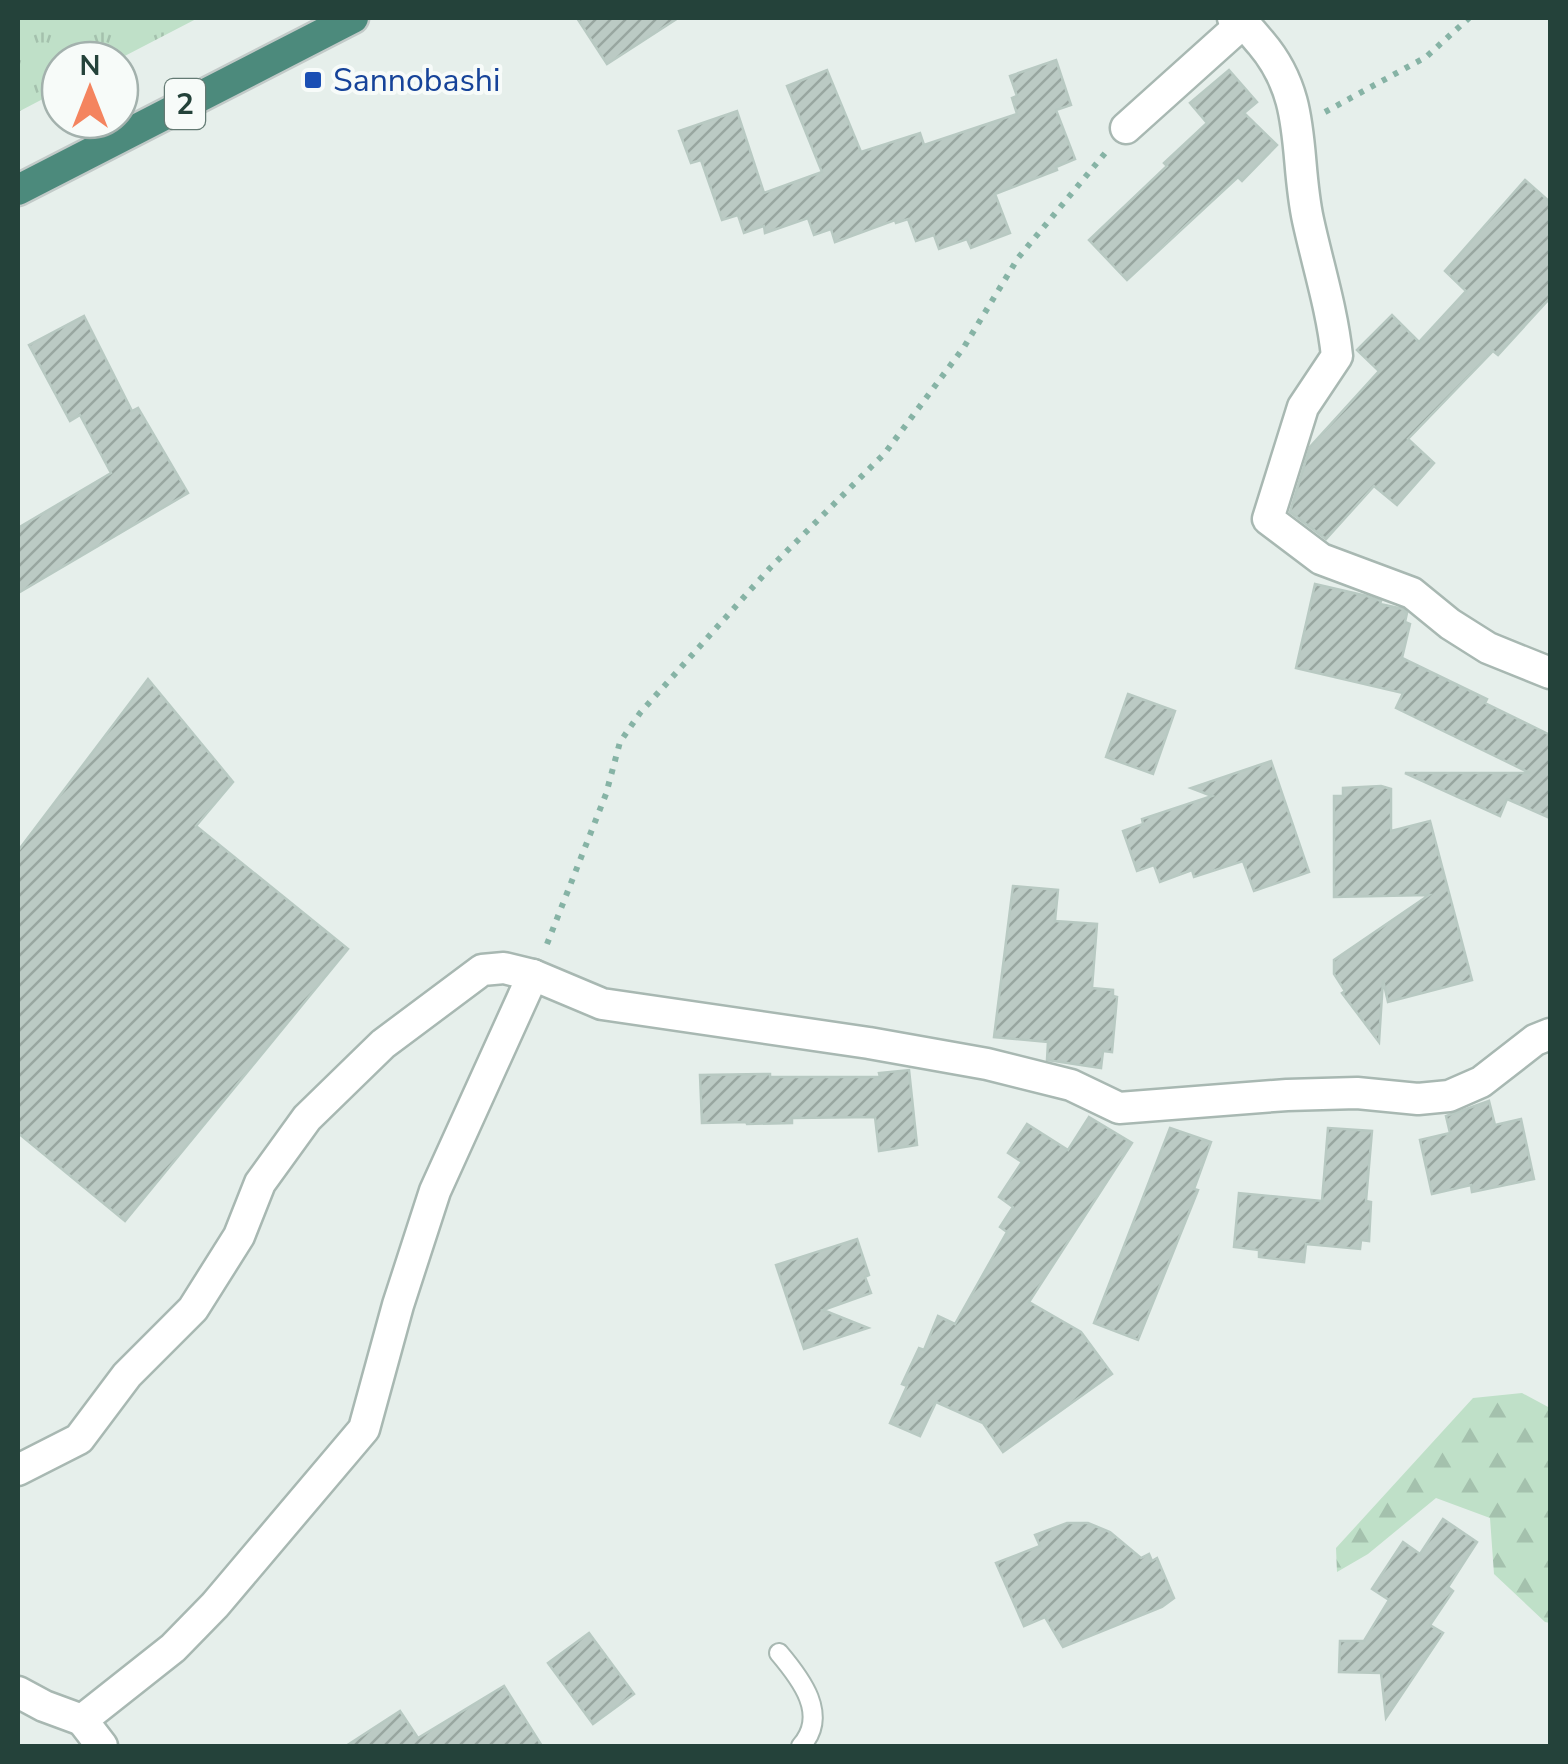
<svg xmlns="http://www.w3.org/2000/svg" width="1568" height="1764" font-family="'Nunito Sans',sans-serif">
  <defs>
    <pattern id="grass-tufts" width="24" height="20" patternUnits="userSpaceOnUse" patternTransform="scale(2.5)"><rect width="24" height="20" fill="#bfe0c8"/><path d="M3 7l-1-3M5 7V3M7 7l1-3M15 17l-1-3M17 17v-4M19 17l1-3" fill="none" stroke="#a4c1ad"/></pattern>
    <pattern id="forest-firs" width="22" height="20" patternUnits="userSpaceOnUse" patternTransform="scale(2.5)"><rect width="22" height="20" fill="#bfe0c8"/><path d="M5 1l3.5 6h-7zM16 11l3.5 6h-7z" fill="#a4c1ad"/></pattern>
    <pattern id="building-hatch" width="6" height="6" patternUnits="userSpaceOnUse" patternTransform="scale(2.5)"><rect width="6" height="6" fill="#bbcac4"/><path d="M-1 1l2-2M0 6l6-6M5 7l2-2" fill="none" stroke="#98a6a0"/></pattern>
  </defs>
  <rect width="100%" height="100%" fill="#e6efeb"/>
  <polygon fill="url(#grass-tufts)" points="18,18 198,18 117,60 60,60 60,90 18,112"/>
  <polygon fill="url(#forest-firs)" points="1522,1393 1550,1408 1550,1623 1545,1622 1494,1574 1490,1518 1436,1498 1368,1554 1337,1572 1336,1548 1473,1398"/>
  <g fill="url(#building-hatch)" stroke="#b8c9c2" stroke-width="2.5">
    <polygon points="577,18 678,18 607,64"/>
    <polygon points="1056,60 1071,105 1056,110 1075,159 1056,167 1057,170 995,194 1010,233 971,248 967,239 939,249 934,235 916,241 908,219 896,223 895,220 835,242 831,229 814,235 808,218 765,233 764,226 744,233 738,215 722,220 701,160 691,163 679,131 737,111 764,193 822,172 787,86 827,70 861,152 920,133 924,145 1017,114 1012,98 1017,96 1010,76"/>
    <polygon points="1229,70 1257,102 1244,113 1277,145 1242,181 1238,177 1127,280 1089,240 1167,166 1164,163 1207,123 1190,103"/>
    <polygon points="1525,180 1550,202 1550,298 1498,355 1493,351 1408,439 1434,463 1397,505 1374,486 1326,539 1290,512 1310,447 1379,371 1357,350 1392,315 1419,342 1466,291 1445,271"/>
    <polygon points="84,316 132,411 138,408 188,493 18,593 18,528 111,473 80,415 70,421 29,345"/>
    <polygon points="1315,584 1367,596 1381,601 1380,604 1403,609 1407,613 1405,622 1410,624 1402,658 1487,699 1485,703 1550,735 1550,818 1507,799 1500,816 1405,773 1530,773 1396,708 1403,693 1296,668"/>
    <polygon points="148,679 233,782 196,826 348,949 125,1221 18,1133 18,851"/>
    <polygon points="1128,694 1175,711 1153,774 1106,757"/>
    <polygon points="1271,761 1309,872 1254,891 1243,861 1194,877 1192,870 1160,882 1154,865 1137,871 1123,831 1143,824 1142,819 1212,796 1191,788"/>
    <polygon points="1381,786 1391,789 1391,831 1430,821 1472,980 1388,1002 1383,980 1379,1042 1342,993 1345,991 1334,974 1334,960 1429,895 1334,897 1334,796 1343,796 1343,788"/>
    <polygon points="1013,886 1058,890 1055,921 1097,924 1092,988 1113,990 1113,996 1117,997 1112,1052 1103,1051 1101,1068 1047,1060 1048,1042 994,1037"/>
    <polygon points="909,1070 917,1145 879,1151 875,1117 792,1118 792,1123 747,1124 746,1122 702,1123 700,1075 770,1074 770,1077 880,1077 879,1073"/>
    <polygon points="1489,1101 1495,1125 1521,1119 1534,1179 1472,1192 1471,1185 1432,1194 1420,1140 1450,1133 1446,1116"/>
    <polygon points="1089,1117 1132,1143 1029,1302 1081,1332 1112,1374 1003,1452 983,1423 936,1402 920,1436 890,1423 907,1386 902,1384 919,1348 924,1350 938,1316 955,1324 1007,1232 1000,1227 1013,1207 999,1197 1022,1162 1008,1153 1027,1124 1068,1150"/>
    <polygon points="1170,1128 1211,1142 1194,1189 1198,1190 1138,1340 1094,1323"/>
    <polygon points="1328,1128 1372,1131 1366,1201 1371,1202 1369,1241 1361,1240 1360,1249 1306,1244 1304,1262 1259,1257 1259,1250 1234,1247 1239,1193 1322,1201"/>
    <polygon points="857,1239 869,1275 865,1277 871,1293 823,1310 868,1328 804,1349 776,1265"/>
    <polygon points="1443,1519 1477,1542 1448,1587 1453,1591 1430,1625 1443,1633 1386,1718 1381,1673 1339,1672 1340,1641 1364,1641 1389,1600 1372,1589 1403,1542 1420,1554"/>
    <polygon points="1067,1523 1088,1523 1110,1532 1141,1558 1149,1554 1152,1561 1157,1558 1174,1598 1162,1607 1063,1647 1045,1617 1024,1626 996,1563 1040,1546 1035,1535"/>
    <polygon points="589,1633 634,1694 593,1724 548,1663"/>
    <polygon points="504,1686 542,1746 346,1746 400,1711 418,1738"/>
  </g>
  <g fill="none" stroke-linecap="round" stroke-linejoin="round">
    <g stroke="#a8b8b2" stroke-width="22">
      <path id="service" d="M 779,1653 C 801,1679 829,1715 801,1746"/>
    </g>
    <g stroke="#a8b8b2" stroke-width="35">
      <g id="minor">
        <path d="M 1233,18 C 1246,23 1252,33 1261,43 C 1308,98 1294,155 1308,220 C 1318,266 1332,309 1337,356 L 1303,407 L 1268,519 L 1321,559 L 1412,593 L 1450,624 L 1488,648 L 1550,673"/>
        <polyline points="1126,128 1244,22"/>
        <polyline points="18,1470 79,1439 127,1375 193,1309 239,1236 260,1183 307,1118 383,1044 482,970 504,968 533,975"/>
        <polyline points="18,1692 44,1706 82,1720"/>
        <polyline points="102,1746 82,1720 173,1648 215,1605 364,1429 398,1305 435,1191 533,975 602,1004 869,1043 987,1064 1071,1085 1119,1108 1287,1095 1357,1093 1418,1099 1449,1096 1481,1082 1535,1040 1550,1034"/>
      </g>
    </g>
    <g stroke="#c2cac8" stroke-width="35">
      <polyline id="trunk" points="18,190 353,18"/>
    </g>
    <g stroke="#86b3a5" stroke-width="6" stroke-dasharray="5 8" stroke-linecap="butt">
      <polyline points="1325,112 1426,57 1469,18"/>
      <polyline points="547,944 606,794 620,742 640,713 770,568 885,453 964,347 1018,258 1106,152"/>
    </g>
    <use href="#service" stroke="#fff" stroke-width="18"/>
    <use href="#minor" stroke="#fff" stroke-width="30"/>
    <use href="#trunk" stroke="#4c8a7c" stroke-width="30"/>
  </g>
  <rect fill="#1a4fb4" stroke="#f7fbf9" stroke-width="4" x="303" y="70" width="20" height="20" rx="5"/>
  <g text-anchor="middle" stroke-width="8" stroke-linejoin="round" paint-order="stroke">
    <rect fill="#f7fbf9" stroke="#637a73" stroke-width="2.5" x="165" y="79" width="40" height="50" rx="8"/>
    <g font-size="30" font-weight="bold" fill="#24423a">
      <text x="185" y="114">2</text>
    </g>
    <g font-size="32" fill="#164399" stroke="#f7fbf9" text-anchor="start">
      <text x="333" y="91">Sannobashi</text>
    </g>
  </g>
  <rect width="1568" height="1764" fill="none" stroke="#24423a" stroke-width="40"/>
  <g transform="translate(90 90)"><circle r="48" fill="#f7fbf9" stroke="#a3b1ad" stroke-width="2.5"/>
  <path d="M0-8L18 38L0 25L-18 38Z" fill="#f4845f"/>
  <text y="-15" font-size="28" font-weight="bold" text-anchor="middle" fill="#24423a">N</text>
  </g>
</svg>
